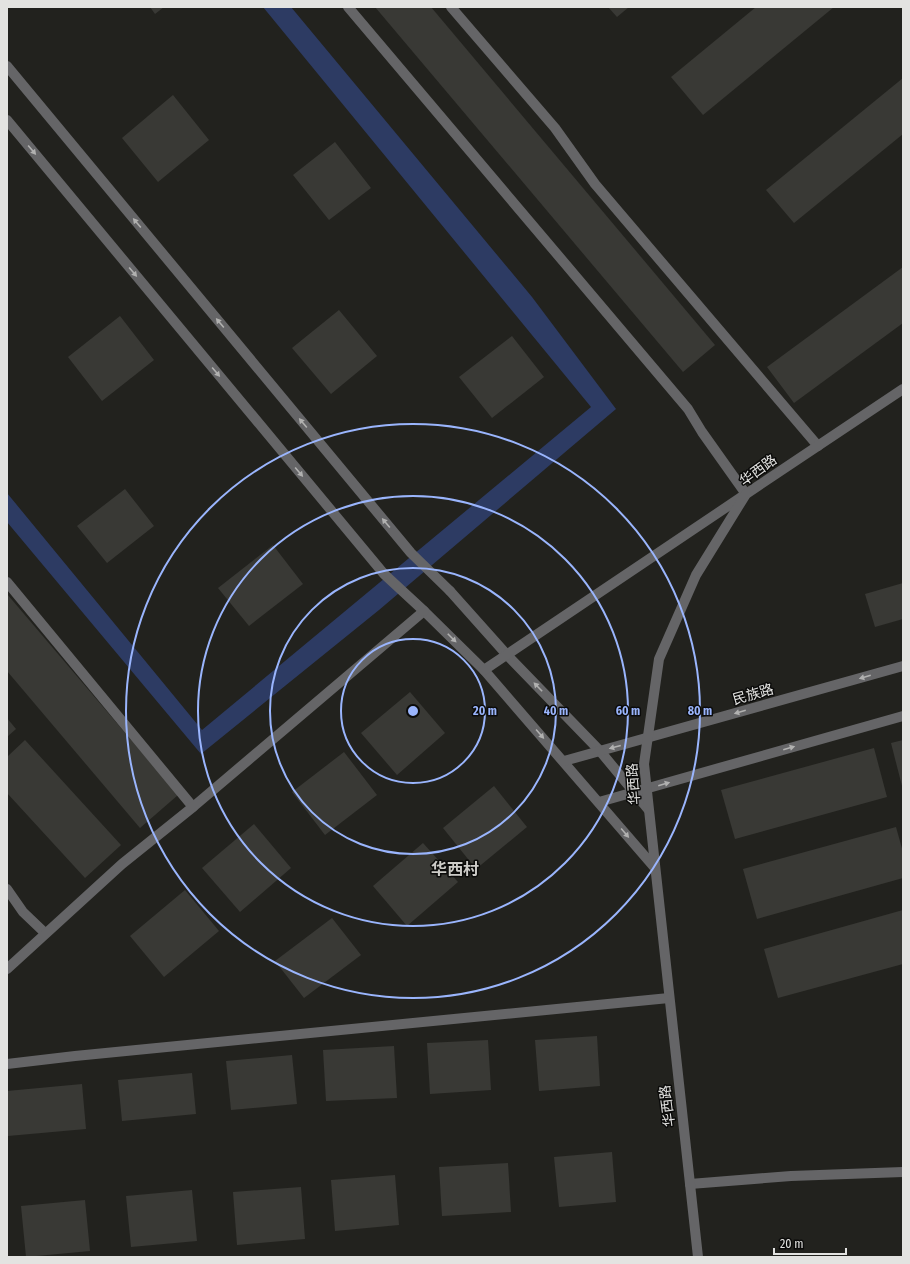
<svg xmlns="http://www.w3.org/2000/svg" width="910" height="1264" font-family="'Fira Sans Condensed','Noto Sans SC',sans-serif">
  <rect width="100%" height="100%" fill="#22221e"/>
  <polygon fill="#2d3b63" points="263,7 291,7 532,297 616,409 379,610 201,754 7,522 7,493 202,730 591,407"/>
  <g fill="#393935">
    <polygon points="150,7 164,7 155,14"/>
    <polygon points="375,7 431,7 715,345 683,372"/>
    <polygon points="608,7 629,7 617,17"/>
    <polygon points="756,7 834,7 703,115 671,77"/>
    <polygon points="903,78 903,134 794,223 766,190"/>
    <polygon points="173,95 209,140 158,182 122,138"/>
    <polygon points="335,142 371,188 329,220 293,175"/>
    <polygon points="903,267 903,323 794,403 767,367"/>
    <polygon points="339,310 377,356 331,394 292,348"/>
    <polygon points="120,316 154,360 102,401 68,357"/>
    <polygon points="512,336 544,377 492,418 459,377"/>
    <polygon points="125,489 154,526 107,563 77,526"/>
    <polygon points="273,545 303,584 249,626 218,588"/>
    <polygon points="903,583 903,619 875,627 865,594"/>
    <polygon points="7,594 178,795 140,828 7,671"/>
    <polygon points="410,692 445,733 397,775 361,733"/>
    <polygon points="7,718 16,729 7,737"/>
    <polygon points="25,740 121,845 85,878 7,793 7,757"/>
    <polygon points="903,740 903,786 902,786 891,743"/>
    <polygon points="874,748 887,797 735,839 721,790"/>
    <polygon points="344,752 377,795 325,835 292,792"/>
    <polygon points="494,786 527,827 476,869 443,828"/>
    <polygon points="254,824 291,868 240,912 202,868"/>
    <polygon points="896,827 903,852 903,878 757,919 743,869"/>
    <polygon points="423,843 458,882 407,926 373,886"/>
    <polygon points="185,890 219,931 164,977 130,936"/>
    <polygon points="903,910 903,964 778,998 764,949"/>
    <polygon points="332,918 361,955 304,998 275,961"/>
    <polygon points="597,1036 600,1086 539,1091 535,1040"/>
    <polygon points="488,1040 491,1090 430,1094 427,1043"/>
    <polygon points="394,1046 397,1098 326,1101 323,1050"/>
    <polygon points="292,1055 297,1104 231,1110 226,1061"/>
    <polygon points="192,1073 196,1114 122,1121 118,1080"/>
    <polygon points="82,1084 86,1129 8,1136 7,1091"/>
    <polygon points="612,1152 616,1202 559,1207 554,1157"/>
    <polygon points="508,1163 511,1212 442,1216 439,1167"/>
    <polygon points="395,1175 399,1225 335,1231 331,1180"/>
    <polygon points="301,1187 305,1239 237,1245 233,1192"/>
    <polygon points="192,1190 197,1241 131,1247 126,1196"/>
    <polygon points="85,1200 90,1251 26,1257 21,1206"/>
  </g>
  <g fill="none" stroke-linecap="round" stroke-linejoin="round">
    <g stroke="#656567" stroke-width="10">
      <polyline points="348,7 688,409 702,432 746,494"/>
      <polyline points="451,7 555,128 595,184 818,446"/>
      <polyline points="7,582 193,807"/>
      <polyline points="450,591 507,655 600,751 648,809"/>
      <polyline points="7,889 23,912 45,933"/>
      <polyline points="7,969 122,864 193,807 424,611 484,670 655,868"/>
      <polyline points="7,1064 75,1056 669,998"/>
      <polyline points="690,1184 791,1176 903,1172"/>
    </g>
    <g stroke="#656567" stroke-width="10">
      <polyline points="7,66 411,553 450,591"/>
      <polyline points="7,120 384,574 424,611"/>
      <polyline points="484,670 743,496"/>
      <polyline points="564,761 903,666"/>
      <polyline points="599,802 903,716"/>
      <polyline points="698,1257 644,764 659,659 696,575 746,494 903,389"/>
    </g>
  </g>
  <defs><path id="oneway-solid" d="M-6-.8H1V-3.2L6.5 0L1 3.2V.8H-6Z"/></defs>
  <g fill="#b1b1b0">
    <use href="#oneway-solid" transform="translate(32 150) rotate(50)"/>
    <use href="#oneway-solid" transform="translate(137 223) rotate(-130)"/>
    <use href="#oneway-solid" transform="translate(133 272) rotate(50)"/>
    <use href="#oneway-solid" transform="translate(220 323) rotate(-130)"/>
    <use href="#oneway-solid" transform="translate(216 372) rotate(50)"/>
    <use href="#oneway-solid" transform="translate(303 423) rotate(-130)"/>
    <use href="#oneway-solid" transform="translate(299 472) rotate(50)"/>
    <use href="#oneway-solid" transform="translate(386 523) rotate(-130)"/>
    <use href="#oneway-solid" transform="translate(452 638) rotate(45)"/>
    <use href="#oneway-solid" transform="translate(865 677) rotate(164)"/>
    <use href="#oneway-solid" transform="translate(538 687) rotate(-134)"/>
    <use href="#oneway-solid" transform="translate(740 712) rotate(164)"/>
    <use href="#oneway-solid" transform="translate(540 734) rotate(49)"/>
    <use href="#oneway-solid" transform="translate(615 747) rotate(165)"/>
    <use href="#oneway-solid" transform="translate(789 748) rotate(-16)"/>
    <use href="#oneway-solid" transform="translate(664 784) rotate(-16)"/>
    <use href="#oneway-solid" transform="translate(625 833) rotate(50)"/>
  </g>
  <g fill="none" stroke="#9ab5fd" stroke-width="2">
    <circle cx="413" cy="711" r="72"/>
    <circle cx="413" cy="711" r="143"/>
    <circle cx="413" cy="711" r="215"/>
    <circle cx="413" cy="711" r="287"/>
  </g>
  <g text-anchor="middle" stroke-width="3" stroke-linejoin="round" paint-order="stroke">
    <g font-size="14" fill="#e3e3e1" stroke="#0b0b0a">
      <text transform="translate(758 470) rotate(-36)" y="5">华西路</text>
      <text transform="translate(753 694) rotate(-16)" y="5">民族路</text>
      <text transform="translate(633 784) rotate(-94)" y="5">华西路</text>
      <text transform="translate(667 1106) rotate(-97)" y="5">华西路</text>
    </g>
    <g font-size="16" font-weight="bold" fill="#cccbc7" stroke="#0b0b0a">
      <text x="455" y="875">华西村</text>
    </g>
  </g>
  <circle cx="413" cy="711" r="6" fill="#9ab5fd" stroke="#0b0b0a" stroke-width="2"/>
  <g font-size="12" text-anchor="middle" font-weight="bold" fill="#9ab5fd" stroke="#0b0b0a" stroke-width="3" stroke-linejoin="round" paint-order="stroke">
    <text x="485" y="715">20 m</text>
    <text x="556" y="715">40 m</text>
    <text x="628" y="715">60 m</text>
    <text x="700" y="715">80 m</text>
  </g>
  <rect width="910" height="1264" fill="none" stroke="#e3e3e1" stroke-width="16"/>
  <path d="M774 1248v6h72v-6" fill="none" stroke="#e3e3e1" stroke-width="2"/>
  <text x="780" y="1248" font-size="12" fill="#e3e3e1" stroke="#0b0b0a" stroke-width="3" paint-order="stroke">20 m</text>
</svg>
